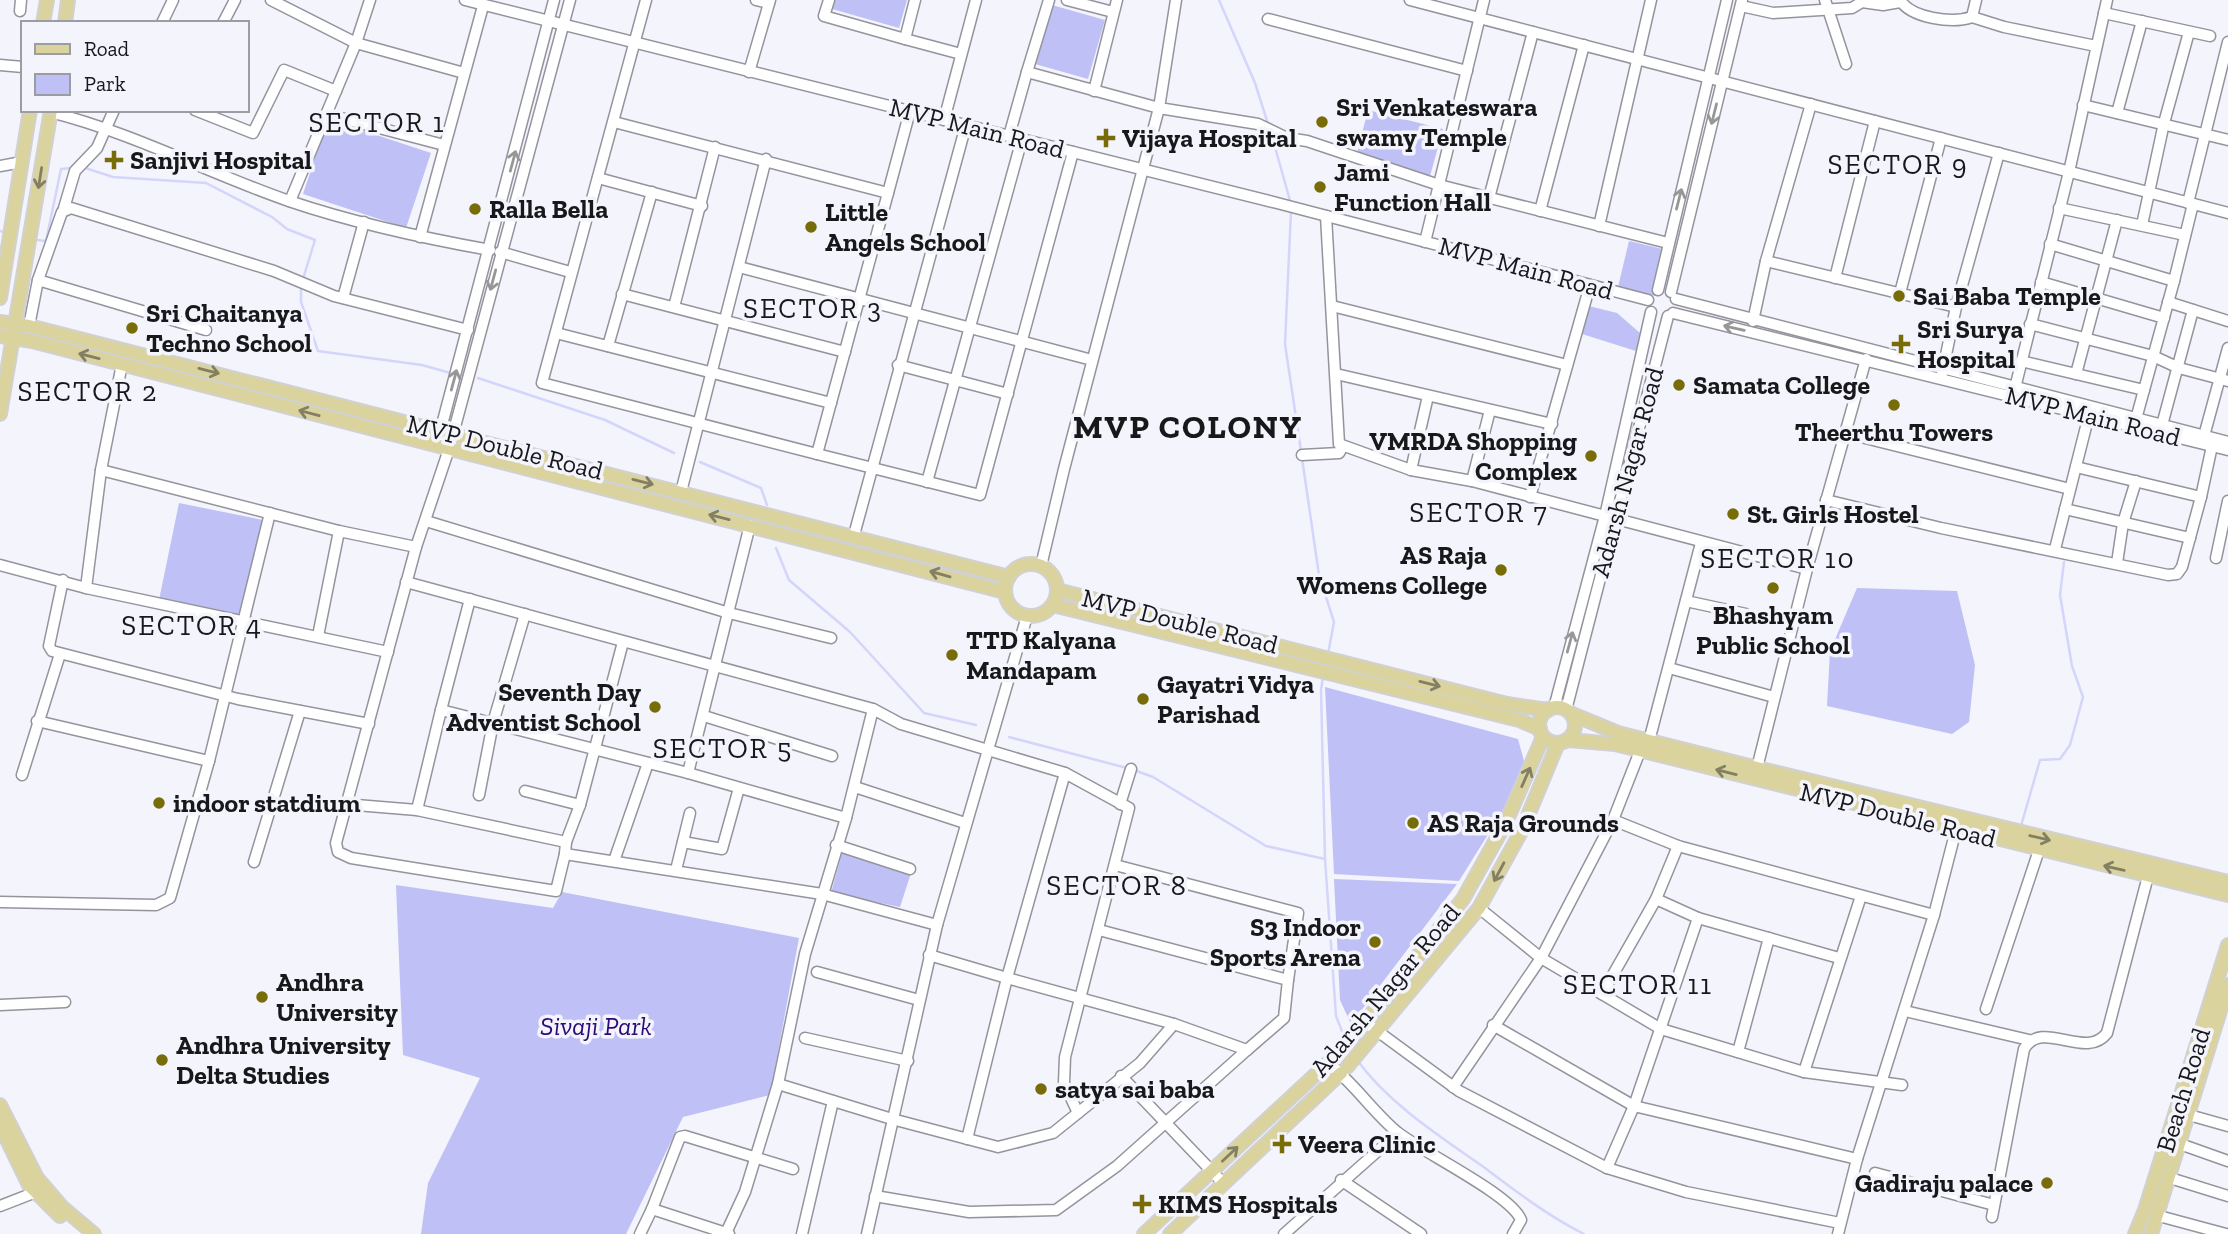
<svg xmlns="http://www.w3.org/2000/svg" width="2228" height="1234" font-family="'Zilla Slab',serif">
  <rect width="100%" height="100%" fill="#f4f4fd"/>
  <g fill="#bfc0f5">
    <polygon points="835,0 907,0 899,28 832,9"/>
    <polygon points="1052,5 1105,20 1088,79 1035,64"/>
    <polygon points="1368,110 1443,129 1430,176 1356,157"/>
    <polygon points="328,119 431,153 406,228 303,194"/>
    <polygon points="1629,241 1667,250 1656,296 1618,287"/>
    <polygon points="1589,306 1617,313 1640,333 1636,351 1582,334"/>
    <polygon points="179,503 263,520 244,617 159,600"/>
    <polygon points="1857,588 1957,591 1975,665 1969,722 1952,734 1827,706 1830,651"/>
    <polygon points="1325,687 1518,739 1527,772 1459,881 1334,874"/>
    <polygon points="843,850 911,873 900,907 831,893"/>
    <polygon points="1334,879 1457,884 1351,1024 1340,1000"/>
    <polygon points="396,885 553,908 562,892 799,938 770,1095 683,1117 626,1234 421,1234 428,1183 480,1078 403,1055"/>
  </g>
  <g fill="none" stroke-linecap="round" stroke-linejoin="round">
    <g stroke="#d4d5fa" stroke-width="2.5">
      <polyline points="1219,0 1255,83 1269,127"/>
      <polyline points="1271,133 1291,204"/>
      <polyline points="82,167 113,177 206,183 272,217 287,229 315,240 303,279"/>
      <polyline points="1291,211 1285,344 1301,451"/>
      <polyline points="0,231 4,232"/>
      <polyline points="37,240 46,241 61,169 72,168"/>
      <polyline points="301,285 301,302 318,351 422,365 454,374"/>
      <polyline points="478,378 605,420 674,453"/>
      <polyline points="1302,458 1319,575 1334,622 1328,654"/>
      <polyline points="700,462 761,488 767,505"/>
      <polyline points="776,548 789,580 850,632 924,713 976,725"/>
      <polyline points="1323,677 1321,690 1325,859 1336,1016 1345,1039"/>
      <polyline points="1009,737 1127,768"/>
      <polyline points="1134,770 1153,777 1266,846 1325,859"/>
      <polyline points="2021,826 2040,760 2060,759 2070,745 2083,697 2072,666 2060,595 2064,562"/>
      <path d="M 1357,1060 C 1389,1104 1441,1137 1485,1168 C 1517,1192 1548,1216 1584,1234"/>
    </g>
    <g stroke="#93949c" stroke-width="13">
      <g id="minor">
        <polyline points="271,0 356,43 464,73"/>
        <polyline points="465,0 1277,203 1648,300"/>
        <polyline points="756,0 769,3"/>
        <polyline points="829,0 824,16 905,39"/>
        <polyline points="915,0 905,39 961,54"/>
        <polyline points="1067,0 1113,12"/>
        <polyline points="1176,0 1159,108 1258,124 1287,138 1307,141 1439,185 1668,243"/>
        <polyline points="1410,0 2228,213"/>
        <polyline points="1825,0 1846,64"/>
        <path d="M 1900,0 C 1911,18 1952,24 1972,17"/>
        <polyline points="1976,0 1972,17 2004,27 2096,46"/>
        <polyline points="1741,6 1773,13 1852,8 1862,2 1883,5 1900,2"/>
        <polyline points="20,11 21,0"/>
        <polyline points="2104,13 2210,36"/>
        <polyline points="1268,19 1467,71"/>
        <polyline points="162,23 173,0"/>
        <polyline points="223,23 235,0"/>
        <polyline points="0,65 23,67"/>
        <polyline points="749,72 770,0"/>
        <polyline points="1027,72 1049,0"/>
        <polyline points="1094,91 1117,0"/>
        <polyline points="2083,105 2228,140"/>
        <polyline points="195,110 253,133 284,70 336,91"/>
        <path d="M 50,112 C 134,133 208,173 289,201 C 354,223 423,238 490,250"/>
        <polyline points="2117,113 2142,21"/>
        <polyline points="326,114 444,145"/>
        <polyline points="944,120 976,0"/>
        <polyline points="614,122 888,193 817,454 542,383 646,0"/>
        <polyline points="1009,136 1027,72 1159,108 1064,469 1041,566"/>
        <polyline points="0,166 22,162"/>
        <polyline points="598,178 702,206"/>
        <polyline points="888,193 910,111"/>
        <polyline points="1489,198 1533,32"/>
        <polyline points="290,201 356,43 370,0"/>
        <polyline points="2188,203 2228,42"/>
        <polyline points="64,208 75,171 97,148 114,110"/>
        <polyline points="2059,208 2185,235"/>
        <polyline points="1540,211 1584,45"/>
        <polyline points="1326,216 1339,444 1411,470 1472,481 1807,569"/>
        <polyline points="2142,225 2164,123 2189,32"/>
        <polyline points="1599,226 1651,0"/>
        <polyline points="420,237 483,6"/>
        <polyline points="1425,242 1484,0"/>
        <polyline points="2050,244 2174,281 2136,419"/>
        <polyline points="500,252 570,272"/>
        <polyline points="1766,261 1956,307"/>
        <polyline points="739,267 1092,360"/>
        <polyline points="1835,278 1875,121"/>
        <polyline points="38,280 206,330"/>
        <polyline points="2174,281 2193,204"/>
        <polyline points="2041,282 2164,318"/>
        <polyline points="1658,290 1727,0"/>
        <polyline points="1671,292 1742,0"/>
        <polyline points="1900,293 1941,138"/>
        <polyline points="622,294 845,352"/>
        <polyline points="343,298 364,222"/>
        <polyline points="1676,299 2228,442"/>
        <polyline points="2168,302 2228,321"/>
        <polyline points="1332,306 1567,365"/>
        <polyline points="674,307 715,147"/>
        <polyline points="1673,313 2228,450"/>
        <polyline points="1753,321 1766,261 1811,104"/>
        <polyline points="2030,324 2153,356 2179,368 2228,381"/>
        <polyline points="29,326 38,280 62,212 71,208 274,271 334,296 468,330"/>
        <polyline points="556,333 831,403"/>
        <polyline points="608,346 652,192"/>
        <polyline points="2021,361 2144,390"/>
        <polyline points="898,365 1008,394"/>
        <polyline points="1336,374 1552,424"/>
        <polyline points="1942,374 1956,307 1999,153"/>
        <polyline points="2076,374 2117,220"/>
        <polyline points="2015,388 2069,172 2107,0"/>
        <polyline points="2162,425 2193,310"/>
        <polyline points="1845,433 2070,489"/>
        <polyline points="439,436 554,0"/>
        <polyline points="2204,436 2228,348"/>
        <polyline points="817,454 980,495 1073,152"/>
        <polyline points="1302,455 1339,453 1343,446"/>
        <polyline points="2076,467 2201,497 2212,446"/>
        <polyline points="101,470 339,531"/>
        <polyline points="1411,470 1428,396"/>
        <polyline points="1472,481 1490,410"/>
        <polyline points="927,482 1022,139"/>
        <polyline points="681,492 766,159"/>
        <polyline points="1530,497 1590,285"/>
        <polyline points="1826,500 1941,528 2168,575 2177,574 2182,567 2201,497"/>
        <polyline points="2065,509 2190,538"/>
        <polyline points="426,521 729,613 831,638"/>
        <polyline points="854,535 966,125"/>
        <polyline points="2055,549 2090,411"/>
        <polyline points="2216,558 2228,501"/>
        <polyline points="2117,563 2123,523 2136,481"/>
        <polyline points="0,565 86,588 388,652"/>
        <polyline points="63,580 49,646 52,651 238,699 369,724"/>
        <polyline points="406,582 873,709 846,818 688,773 750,525"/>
        <polyline points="86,588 101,470 122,364"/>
        <polyline points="470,599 441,710 688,773"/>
        <polyline points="1686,601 1746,614"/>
        <polyline points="318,636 339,531 416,547"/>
        <polyline points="1669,668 1774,697"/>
        <polyline points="1554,708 1605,516 1651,312"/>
        <polyline points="873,709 901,724 1065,773 1129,808 1065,1057 1064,1083 1078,1113"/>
        <polyline points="1566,710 1668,316"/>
        <polyline points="704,716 832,756"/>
        <polyline points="37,721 209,761"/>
        <polyline points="1649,741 1701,543"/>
        <polyline points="1756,772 1807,569 1866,359"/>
        <polyline points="22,775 60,654"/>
        <polyline points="855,787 965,823"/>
        <polyline points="525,791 580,805"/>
        <polyline points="479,795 493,723 525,614"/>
        <polyline points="344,804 417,810 566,842 565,854 822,894 937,925"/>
        <polyline points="1120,804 1131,769"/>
        <polyline points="417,810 441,710"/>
        <polyline points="1613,820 1678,846"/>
        <polyline points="566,842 580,805 623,642"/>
        <polyline points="683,842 722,849 739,788"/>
        <polyline points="836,845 910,869"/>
        <polyline points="565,854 556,891 351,858 338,852 336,843 416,547 449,449 570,0"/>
        <polyline points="614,861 648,763"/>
        <polyline points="254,862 300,711"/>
        <polyline points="1115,865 1298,913 1288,980"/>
        <polyline points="676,870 690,813"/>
        <polyline points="1656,899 1698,918 1839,958"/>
        <polyline points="0,902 156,905 170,898 209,761 270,513"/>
        <polyline points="1479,908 1541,958 1661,1029 1804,1072 1902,1085"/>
        <polyline points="929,955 1007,978 1065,773"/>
        <polyline points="817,972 919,1000"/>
        <polyline points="1602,994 1656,899 1678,846 1934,915"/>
        <polyline points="0,1005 65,1002"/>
        <polyline points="1986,1009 2039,850"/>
        <polyline points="1905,1011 2029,1040"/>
        <polyline points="1365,1022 1459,1091 1607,1168 1686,1192 1840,1223"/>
        <polyline points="1493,1025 1634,1106 1857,1159"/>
        <polyline points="805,1038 908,1061"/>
        <polyline points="1738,1052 1769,938"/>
        <path d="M 1328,1063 C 1354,1083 1372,1111 1397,1132 C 1422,1152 1512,1195 1521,1220 L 1513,1234"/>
        <polyline points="1804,1072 1861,896"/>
        <polyline points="1121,1076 1224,1184"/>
        <polyline points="778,1084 892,1119 998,1147 1053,1133 1140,1063 1174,1024"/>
        <polyline points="1453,1087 1541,958 1613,820 1640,751"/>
        <polyline points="2189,1115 2228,1126"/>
        <polyline points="967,1139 1007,978 1174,1024 1247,1050 1284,1018 1288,980 1099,930"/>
        <polyline points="2180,1144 2228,1161"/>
        <polyline points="1607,1168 1634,1106 1698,918"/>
        <polyline points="1875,1173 1994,1205"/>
        <polyline points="2170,1178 2228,1196"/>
        <polyline points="1341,1180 1421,1234"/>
        <polyline points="875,1196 969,1212 1056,1210 1117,1166 1247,1050"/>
        <polyline points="0,1206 36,1192"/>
        <polyline points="652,1209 680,1137 685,1136 793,1169"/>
        <polyline points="2159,1216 2226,1234"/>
        <path d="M 1992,1217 L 2024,1049 C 2042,1018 2086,1061 2107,1033 L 2148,876"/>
        <polyline points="726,1233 745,1192 778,1084 805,954 846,818"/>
        <polyline points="640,1234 652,1209 729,1234"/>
        <polyline points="802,1234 833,1101"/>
        <polyline points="867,1234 937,925 1027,616"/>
        <polyline points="1284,1234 1398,1133"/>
        <polyline points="1838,1234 1857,1159 1934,915 1958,822"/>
      </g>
    </g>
    <g stroke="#d1d1d1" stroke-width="16">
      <g id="major">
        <polyline points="43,23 47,0"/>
        <polyline points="65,23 68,0"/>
        <polyline points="0,298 30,110"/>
        <polyline points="0,322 29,326 1009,577"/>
        <polyline points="0,336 32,341 1005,592"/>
        <polyline points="0,414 51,110"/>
        <circle cx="1031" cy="590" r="26"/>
        <polyline points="1057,590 1507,704 1548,710"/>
        <polyline points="1053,605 1519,720 1540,729"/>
        <circle cx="1557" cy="725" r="18"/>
        <polyline points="1572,714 1618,733 1757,768 2228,882"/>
        <polyline points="1568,740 1615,744 2228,895"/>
        <polyline points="1347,1067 1479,908 1522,830 1558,743"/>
        <polyline points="0,1105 37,1178 62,1207 94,1234"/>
        <polyline points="0,1125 29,1185 60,1216"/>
        <polyline points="1144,1234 1330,1061 1365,1022 1463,899 1506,822 1543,737"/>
        <polyline points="1170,1234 1341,1073"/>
        <polyline points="2135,1234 2145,1210 2228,945"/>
        <polyline points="2151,1234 2228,985"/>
      </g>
    </g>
    <use href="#minor" stroke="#fff" stroke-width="10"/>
    <use href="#major" stroke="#dad39d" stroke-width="12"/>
  </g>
  <defs><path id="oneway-shaft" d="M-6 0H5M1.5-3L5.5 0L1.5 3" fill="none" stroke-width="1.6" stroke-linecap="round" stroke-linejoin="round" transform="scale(1.75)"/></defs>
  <g stroke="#979798">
    <use href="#oneway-shaft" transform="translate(1714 114) rotate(104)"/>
    <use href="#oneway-shaft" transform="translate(513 161) rotate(-75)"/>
    <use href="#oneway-shaft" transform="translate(1679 199) rotate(-76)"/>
    <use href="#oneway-shaft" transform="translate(493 280) rotate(105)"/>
    <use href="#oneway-shaft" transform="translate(1734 328) rotate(-167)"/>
    <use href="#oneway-shaft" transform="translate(454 380) rotate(-75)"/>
    <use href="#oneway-shaft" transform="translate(1570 642) rotate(-75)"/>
  </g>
  <g stroke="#837f62">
    <use href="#oneway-shaft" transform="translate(40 178) rotate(99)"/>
    <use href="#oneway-shaft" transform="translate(89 356) rotate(-166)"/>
    <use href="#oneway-shaft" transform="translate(209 371) rotate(14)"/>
    <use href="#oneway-shaft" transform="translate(309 413) rotate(-165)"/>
    <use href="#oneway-shaft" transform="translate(643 482) rotate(14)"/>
    <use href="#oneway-shaft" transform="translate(719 517) rotate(-166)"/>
    <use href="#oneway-shaft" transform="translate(940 574) rotate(-164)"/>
    <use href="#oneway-shaft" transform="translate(1430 684) rotate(14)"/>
    <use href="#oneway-shaft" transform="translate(1726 772) rotate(-166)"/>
    <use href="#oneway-shaft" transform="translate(1526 777) rotate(-66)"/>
    <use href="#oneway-shaft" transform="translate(2040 838) rotate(13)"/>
    <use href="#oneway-shaft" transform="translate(2114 868) rotate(-167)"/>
    <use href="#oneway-shaft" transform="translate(1499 872) rotate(118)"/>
    <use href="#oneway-shaft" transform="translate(1230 1154) rotate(-43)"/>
  </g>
  <g fill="#776c07" stroke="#f4f4fd" stroke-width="2.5">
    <circle cx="1322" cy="122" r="7"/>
    <path d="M1102.5 127.5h7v7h7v7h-7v7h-7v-7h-7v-7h7z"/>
    <path d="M110.5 149.5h7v7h7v7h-7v7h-7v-7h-7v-7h7z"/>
    <circle cx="1320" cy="187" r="7"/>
    <circle cx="475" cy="209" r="7"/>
    <circle cx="811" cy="227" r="7"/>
    <circle cx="1899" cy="296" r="7"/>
    <circle cx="132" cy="328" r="7"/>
    <path d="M1897.5 333.5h7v7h7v7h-7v7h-7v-7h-7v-7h7z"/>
    <circle cx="1679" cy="385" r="7"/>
    <circle cx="1894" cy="405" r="7"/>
    <circle cx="1591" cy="456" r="7"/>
    <circle cx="1733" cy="514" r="7"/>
    <circle cx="1501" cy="570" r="7"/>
    <circle cx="1773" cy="588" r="7"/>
    <circle cx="952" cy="655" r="7"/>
    <circle cx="1143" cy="699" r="7"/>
    <circle cx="655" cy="707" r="7"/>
    <circle cx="159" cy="803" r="7"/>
    <circle cx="1413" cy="823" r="7"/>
    <circle cx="1375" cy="942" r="7"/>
    <circle cx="262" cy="997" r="7"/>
    <circle cx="162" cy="1060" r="7"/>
    <circle cx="1041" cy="1089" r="7"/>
    <path d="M1278.5 1133.5h7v7h7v7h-7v7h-7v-7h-7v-7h7z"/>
    <circle cx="2047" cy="1183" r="7"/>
    <path d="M1138.5 1193.5h7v7h7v7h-7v7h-7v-7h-7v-7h7z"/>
  </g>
  <g text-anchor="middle" stroke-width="7" stroke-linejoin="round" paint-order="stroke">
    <g font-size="26" font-weight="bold" fill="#18181b" stroke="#f4f4fd" text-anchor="start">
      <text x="1336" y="116">Sri Venkateswara<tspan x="1336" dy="30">swamy Temple</tspan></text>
      <text x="1122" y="147">Vijaya Hospital</text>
      <text x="130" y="169">Sanjivi Hospital</text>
      <text x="1334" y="181">Jami<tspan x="1334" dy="30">Function Hall</tspan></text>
      <text x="489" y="218">Ralla Bella</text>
      <text x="825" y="221">Little<tspan x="825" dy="30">Angels School</tspan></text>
      <text x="1913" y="305">Sai Baba Temple</text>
      <text x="146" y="322">Sri Chaitanya<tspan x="146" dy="30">Techno School</tspan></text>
      <text x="1917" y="338">Sri Surya<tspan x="1917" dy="30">Hospital</tspan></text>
      <text x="1693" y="394">Samata College</text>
      <text x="1894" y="441" text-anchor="middle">Theerthu Towers</text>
      <text x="1577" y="450" text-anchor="end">VMRDA Shopping<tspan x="1577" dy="30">Complex</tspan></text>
      <text x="1747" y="523">St. Girls Hostel</text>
      <text x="1487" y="564" text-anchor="end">AS Raja<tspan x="1487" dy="30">Womens College</tspan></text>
      <text x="1773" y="624" text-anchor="middle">Bhashyam<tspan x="1773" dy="30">Public School</tspan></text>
      <text x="966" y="649">TTD Kalyana<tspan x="966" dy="30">Mandapam</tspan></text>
      <text x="1157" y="693">Gayatri Vidya<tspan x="1157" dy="30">Parishad</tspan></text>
      <text x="641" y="701" text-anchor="end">Seventh Day<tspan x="641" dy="30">Adventist School</tspan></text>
      <text x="173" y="812">indoor statdium</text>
      <text x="1427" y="832">AS Raja Grounds</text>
      <text x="1361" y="936" text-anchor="end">S3 Indoor<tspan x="1361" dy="30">Sports Arena</tspan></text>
      <text x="276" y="991">Andhra<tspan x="276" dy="30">University</tspan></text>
      <text x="176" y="1054">Andhra University<tspan x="176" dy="30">Delta Studies</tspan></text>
      <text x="1055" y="1098">satya sai baba</text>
      <text x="1298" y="1153">Veera Clinic</text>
      <text x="2033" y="1192" text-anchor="end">Gadiraju palace</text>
      <text x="1158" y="1213">KIMS Hospitals</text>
    </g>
    <g font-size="26" fill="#18181b" stroke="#f4f4fd">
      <text transform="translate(977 128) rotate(14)" y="9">MVP Main Road</text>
      <text transform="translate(1526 268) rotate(15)" y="9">MVP Main Road</text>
      <text transform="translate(2093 416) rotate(14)" y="9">MVP Main Road</text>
      <text transform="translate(505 447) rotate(14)" y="9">MVP Double Road</text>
      <text transform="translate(1627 472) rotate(-75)" y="9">Adarsh Nagar Road</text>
      <text transform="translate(1180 621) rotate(14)" y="9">MVP Double Road</text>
      <text transform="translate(1898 815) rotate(14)" y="9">MVP Double Road</text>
      <text transform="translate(1385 990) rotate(-50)" y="9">Adarsh Nagar Road</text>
      <text transform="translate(2183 1090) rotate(-73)" y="9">Beach Road</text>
    </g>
    <g font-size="26" font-style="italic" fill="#2b0c76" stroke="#f4f4fd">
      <text x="596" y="1035">Sivaji Park</text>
    </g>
    <g font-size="28" letter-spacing="2" fill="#18181b" stroke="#f4f4fd">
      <text x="377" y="132">SECTOR 1</text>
      <text x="1898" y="174">SECTOR 9</text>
      <text x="813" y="318">SECTOR 3</text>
      <text x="88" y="401">SECTOR 2</text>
      <text x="1479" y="522">SECTOR 7</text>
      <text x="1778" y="568">SECTOR 10</text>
      <text x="192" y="635">SECTOR 4</text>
      <text x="723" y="758">SECTOR 5</text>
      <text x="1117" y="895">SECTOR 8</text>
      <text x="1638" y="994">SECTOR 11</text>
    </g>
    <g font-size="33" font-weight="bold" letter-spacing="2" fill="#18181b" stroke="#f4f4fd">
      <text x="1188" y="438">MVP COLONY</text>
    </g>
  </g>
  <rect x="21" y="21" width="228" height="91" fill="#f4f4fd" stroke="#9c9ca3" stroke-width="2"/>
  <rect x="35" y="44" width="35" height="10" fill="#dad39d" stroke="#9c9ca3" stroke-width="2"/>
  <text x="84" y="56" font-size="21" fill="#18181b">Road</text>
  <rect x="35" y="74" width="35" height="21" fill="#bfc0f5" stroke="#9c9ca3" stroke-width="2"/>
  <text x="84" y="91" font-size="21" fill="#18181b">Park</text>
</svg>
